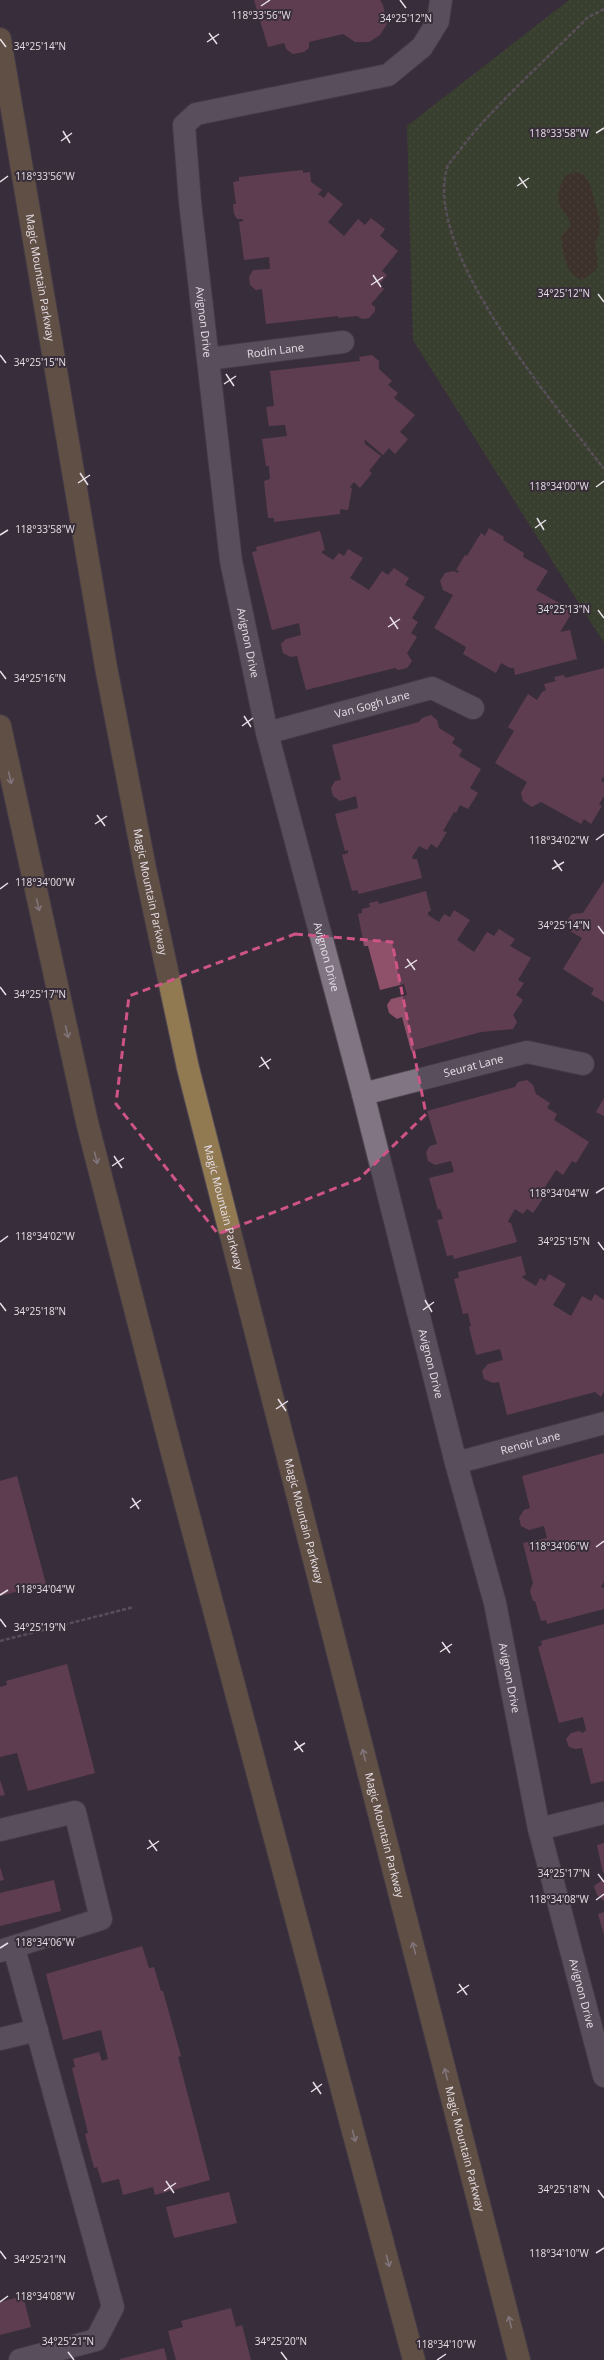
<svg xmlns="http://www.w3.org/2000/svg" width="604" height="2360" font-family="'Open Sans',sans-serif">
  <defs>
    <pattern id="grass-dots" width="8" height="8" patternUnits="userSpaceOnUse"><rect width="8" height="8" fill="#3b5520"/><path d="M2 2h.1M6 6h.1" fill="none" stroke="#576d40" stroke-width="1.8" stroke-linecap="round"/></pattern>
    <pattern id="sand-dots" width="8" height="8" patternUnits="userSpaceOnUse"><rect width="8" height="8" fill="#413919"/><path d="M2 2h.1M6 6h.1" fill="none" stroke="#5c553a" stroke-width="1.8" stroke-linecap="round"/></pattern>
  </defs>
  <rect width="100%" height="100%" fill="#382e3a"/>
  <polygon fill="url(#grass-dots)" points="569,0 604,0 604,643 413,340 407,126"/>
  <path fill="url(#sand-dots)" d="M 576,172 L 584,175 L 590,184 L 600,221 L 599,234 L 595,244 L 598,264 L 596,270 L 582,280 C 564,274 564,254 561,237 C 563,234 568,230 569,227 C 575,214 545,209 566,175 Z"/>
  <g fill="#8f506a">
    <polygon points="254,0 380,0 383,5 387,24 380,35 369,42 355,42 343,34 309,42 309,48 304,52 293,54 287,50 284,43 268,47"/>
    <polygon points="303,170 303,173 310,172 311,182 322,190 318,194 324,198 328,192 343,204 328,222 344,236 358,219 365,225 371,218 385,229 380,236 398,251 382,271 387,275 379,285 384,289 371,304 375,307 375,311 369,318 362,319 357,316 338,318 338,316 266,324 262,289 256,290 250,285 249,277 253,270 270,269 269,257 244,260 239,222 243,221 243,219 237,219 234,214 233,204 236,204 233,182 239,181 239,177"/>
    <polygon points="372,355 379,361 379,369 392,381 388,385 398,393 394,398 415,415 400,432 408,439 395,454 389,448 383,455 364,439 365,444 381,456 369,471 372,473 360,488 354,482 350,487 352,489 348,510 340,509 340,514 274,522 274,518 268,518 264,481 270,479 269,466 266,466 262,439 287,436 285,425 269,426 266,407 274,406 270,371 360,361 359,357"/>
    <polygon points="489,528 504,537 503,540 524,553 523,557 548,571 536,590 573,611 560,632 570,630 577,659 515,675 514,668 510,668 501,663 496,673 463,654 466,647 434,628 453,595 443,590 440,581 445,573 454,571 457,573 459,571 456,570 465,555 467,556 481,533 485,536"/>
    <polygon points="320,531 325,550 322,551 322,553 333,560 339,553 344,556 348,549 363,558 350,578 369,590 382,571 388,575 394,568 409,578 405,585 425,597 412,618 418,622 411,633 417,637 407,653 412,661 407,668 398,670 395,668 306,690 297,656 291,657 283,653 281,644 286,639 301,635 299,623 272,630 252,552 257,551 256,547"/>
    <polygon points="604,668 604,776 601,781 604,782 604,796 599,804 602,806 591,824 584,819 581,824 541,802 532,807 523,801 521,793 527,782 495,763 514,731 508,727 528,694 537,700 542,692 546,690 544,684 556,681 554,677 564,675 565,678"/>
    <polygon points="431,715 437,720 439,728 455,738 452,743 462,750 459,756 481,769 470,788 478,793 468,809 460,805 456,813 454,812 443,831 447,832 437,848 431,844 427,850 419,846 412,857 413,859 417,859 422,878 359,894 357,890 352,891 342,855 348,853 348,850 345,851 335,814 358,808 356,796 340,801 333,796 331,788 335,781 341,780 332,745 419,722 422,718"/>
    <polygon points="604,881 604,1002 591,994 594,989 563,969 582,938 570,931 566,922 572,914 583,913"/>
    <polygon points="426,891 431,911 428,912 428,915 439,922 444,914 450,917 454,910 470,920 457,940 474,952 487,932 494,936 499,929 515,939 510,946 531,958 518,980 524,983 516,995 523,1000 513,1015 517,1022 513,1029 481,1032 411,1051 402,1017 397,1019 389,1013 387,1005 391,999 407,995 404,984 380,990 368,946 364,946 358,914 362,913 362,909 370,907 369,903 378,901 379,904"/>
    <polygon points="527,1080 533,1085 536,1094 550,1103 547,1108 557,1114 554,1120 589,1142 576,1163 572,1161 563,1175 556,1170 540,1195 544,1197 533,1213 527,1209 523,1214 515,1209 508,1221 509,1223 511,1223 517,1242 454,1259 453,1255 447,1256 437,1220 443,1219 440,1209 438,1210 429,1178 454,1172 451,1161 435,1165 428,1161 426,1152 430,1146 437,1144 427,1111 515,1087 518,1082"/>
    <polygon points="604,1098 604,1116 596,1112"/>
    <polygon points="521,1256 526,1275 522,1276 523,1278 536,1286 540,1278 545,1281 549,1274 566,1284 553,1305 571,1316 582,1296 591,1301 595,1294 604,1300 604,1391 601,1397 595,1392 507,1415 499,1382 493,1383 484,1379 482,1371 488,1364 503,1360 500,1349 476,1355 469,1327 471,1326 468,1313 463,1314 454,1279 459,1278 458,1272"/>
    <polygon points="604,1453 604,1581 601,1587 604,1588 604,1609 547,1624 546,1620 541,1621 535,1601 533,1601 530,1591 533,1583 523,1543 547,1538 544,1526 529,1530 521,1526 519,1518 524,1510 530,1508 522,1476"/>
    <polygon points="17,1476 46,1584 0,1596 0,1481"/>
    <polygon points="604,1624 604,1781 591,1784 582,1748 575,1749 569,1747 566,1739 571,1733 579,1731 583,1733 586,1730 583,1717 559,1723 538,1647 542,1645 541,1641"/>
    <polygon points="67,1664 95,1773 28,1791 17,1753 0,1757 0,1687 7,1685 6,1681"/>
    <polygon points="0,1780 5,1795 0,1796"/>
    <polygon points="604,1843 604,1873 603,1873 597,1845"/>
    <polygon points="0,1867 4,1880 0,1881"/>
    <polygon points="604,1879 604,1901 597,1895 594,1886"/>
    <polygon points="54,1880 61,1911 0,1926 0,1893"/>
    <polygon points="604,1912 604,1935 598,1914"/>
    <polygon points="142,1946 149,1968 154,1967 161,1991 163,1991 181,2056 178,2057 210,2180 155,2195 153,2187 123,2195 119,2179 102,2183 97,2167 94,2168 85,2134 88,2133 72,2068 75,2067 73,2059 99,2052 102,2061 108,2059 101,2030 63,2040 46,1974"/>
    <polygon points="229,2192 237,2223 174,2238 166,2207"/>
    <polygon points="23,2296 31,2327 0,2335 0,2302"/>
    <polygon points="231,2308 236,2327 242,2325 251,2360 176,2360 168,2331 183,2327 181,2321"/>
    <polygon points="164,2348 167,2360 120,2360 120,2359"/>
  </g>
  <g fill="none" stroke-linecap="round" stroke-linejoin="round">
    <g stroke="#534a54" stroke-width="24">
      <g id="lane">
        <path id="s1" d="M 441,0 L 438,21 L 422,47 L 388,75 L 196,114 L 184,125 L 190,202 L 231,561 L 267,733 L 363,1094 L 456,1463 L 495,1603 L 539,1829 L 604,2076"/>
        <path id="s2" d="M 208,359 L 343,342"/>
        <path id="s3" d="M 267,733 L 432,688 L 473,708"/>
        <path id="s4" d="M 363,1094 L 527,1052 L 583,1064"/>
        <path id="s5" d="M 456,1463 L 604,1423"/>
        <polyline points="539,1829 604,1813"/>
        <polyline points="0,1830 75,1812 101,1919 0,1951"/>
        <polyline points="14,1948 113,2307 96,2340 20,2360"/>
        <polyline points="0,2039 37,2030"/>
      </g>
    </g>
    <g stroke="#534a54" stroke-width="24">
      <g id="primary">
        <path id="s6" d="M 0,39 L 106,667 L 145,868 L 188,1068 L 519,2360"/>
        <polyline points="0,726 87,1122 170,1445 414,2360"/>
      </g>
    </g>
    <g stroke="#7f7781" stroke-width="2.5" stroke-dasharray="4 2" stroke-linecap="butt">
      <path d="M 604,9 L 587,18 C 546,60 495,104 459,151 C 456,156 449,162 447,168 C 423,252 555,404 604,469"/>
      <polyline points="0,1641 134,1607"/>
    </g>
    <use href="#lane" stroke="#817584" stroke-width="22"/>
    <use href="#primary" stroke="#917952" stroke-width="22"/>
  </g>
  <defs><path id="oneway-shaft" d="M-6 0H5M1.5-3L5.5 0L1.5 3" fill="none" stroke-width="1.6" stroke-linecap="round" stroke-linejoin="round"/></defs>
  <g stroke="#d5cbc9">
    <use href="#oneway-shaft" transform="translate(10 778) rotate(77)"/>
    <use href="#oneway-shaft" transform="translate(38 905) rotate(77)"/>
    <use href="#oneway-shaft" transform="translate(67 1032) rotate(77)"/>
    <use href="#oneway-shaft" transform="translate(96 1158) rotate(76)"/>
    <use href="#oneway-shaft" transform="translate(364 1755) rotate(-104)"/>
    <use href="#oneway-shaft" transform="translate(414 1948) rotate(-104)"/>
    <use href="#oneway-shaft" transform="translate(446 2074) rotate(-104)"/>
    <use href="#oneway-shaft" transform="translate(354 2136) rotate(75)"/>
    <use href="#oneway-shaft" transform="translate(388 2261) rotate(75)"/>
    <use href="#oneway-shaft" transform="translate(510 2322) rotate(-104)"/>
  </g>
  <path d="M0 0H604V2360H0ZM 295,934 L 392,942 L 426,1114 L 359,1179 L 218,1234 L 116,1104 L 129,996 Z" fill="#382e3a" fill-opacity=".55" fill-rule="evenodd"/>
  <path fill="none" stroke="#cd5485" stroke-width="3" stroke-dasharray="8 5" stroke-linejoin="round" d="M 295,934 L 392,942 L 426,1114 L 359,1179 L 218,1234 L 116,1104 L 129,996 Z"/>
  <path fill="none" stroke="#e6dfe7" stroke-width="1.5" d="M 400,0 L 406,8M 261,6 L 270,0M 209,33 L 217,44M 0,39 L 6,47M 207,42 L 219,34M 63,131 L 70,143M 596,133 L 604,128M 61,141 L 72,133M 519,177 L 527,188M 0,182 L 8,176M 517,186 L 529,178M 373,275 L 381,287M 371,285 L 383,277M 598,294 L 604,302M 0,355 L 6,363M 226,374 L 234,386M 224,384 L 236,376M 80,473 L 88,485M 78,483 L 90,475M 596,487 L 604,481M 537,518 L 544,530M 535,528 L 546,520M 0,535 L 8,530M 598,610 L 604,618M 390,617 L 398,629M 388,627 L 400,619M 0,671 L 6,679M 244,716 L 251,727M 242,726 L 253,718M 97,815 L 105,826M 95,824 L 107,816M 596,840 L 604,834M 554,860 L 562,871M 552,869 L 564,862M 0,889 L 8,883M 598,926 L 604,934M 407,959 L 415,970M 405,968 L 417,960M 0,987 L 6,995M 261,1057 L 269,1069M 259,1067 L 271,1059M 114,1156 L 122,1168M 112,1166 L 124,1158M 596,1193 L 604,1188M 0,1242 L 8,1236M 598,1242 L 604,1250M 425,1300 L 432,1312M 0,1303 L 6,1311M 423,1310 L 434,1302M 278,1399 L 286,1411M 276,1409 L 288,1401M 132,1498 L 139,1509M 130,1508 L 141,1500M 596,1547 L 604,1541M 0,1595 L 8,1590M 0,1619 L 6,1627M 442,1642 L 450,1653M 440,1652 L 452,1644M 295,1741 L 303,1752M 294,1750 L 305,1743M 149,1840 L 157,1851M 147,1849 L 159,1841M 598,1874 L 604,1882M 596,1900 L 604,1894M 0,1948 L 8,1943M 459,1984 L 467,1995M 457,1993 L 469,1985M 313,2082 L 321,2094M 311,2092 L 322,2084M 166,2181 L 174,2193M 598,2190 L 604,2198M 164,2191 L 176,2183M 0,2251 L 6,2259M 596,2253 L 604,2248M 0,2302 L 8,2296M 68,2352 L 74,2360M 281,2352 L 287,2360M 437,2360 L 446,2354"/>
  <g text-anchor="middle" stroke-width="4" stroke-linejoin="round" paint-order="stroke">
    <g font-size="11" fill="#e6dfe7" stroke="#382e3a">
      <text dy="4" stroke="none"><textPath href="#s6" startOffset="242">Magic Mountain Parkway</textPath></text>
      <text dy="4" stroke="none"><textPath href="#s1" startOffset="506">Avignon Drive</textPath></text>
      <text dy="4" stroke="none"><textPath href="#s2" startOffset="68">Rodin Lane</textPath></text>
      <text dy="4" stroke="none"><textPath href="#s1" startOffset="830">Avignon Drive</textPath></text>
      <text dy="4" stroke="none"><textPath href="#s3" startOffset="109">Van Gogh Lane</textPath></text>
      <text dy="4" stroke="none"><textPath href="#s6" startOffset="866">Magic Mountain Parkway</textPath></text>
      <text dy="4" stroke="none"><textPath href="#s1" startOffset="1154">Avignon Drive</textPath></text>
      <text dy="4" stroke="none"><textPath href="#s4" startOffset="114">Seurat Lane</textPath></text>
      <text dy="4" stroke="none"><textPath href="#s6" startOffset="1190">Magic Mountain Parkway</textPath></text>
      <text dy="4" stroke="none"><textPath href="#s1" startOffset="1574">Avignon Drive</textPath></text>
      <text dy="4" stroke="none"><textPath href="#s5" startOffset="77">Renoir Lane</textPath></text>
      <text dy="4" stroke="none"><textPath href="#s6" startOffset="1514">Magic Mountain Parkway</textPath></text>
      <text dy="4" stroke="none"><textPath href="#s1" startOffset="1898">Avignon Drive</textPath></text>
      <text dy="4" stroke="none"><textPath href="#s6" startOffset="1838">Magic Mountain Parkway</textPath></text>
      <text dy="4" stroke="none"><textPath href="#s1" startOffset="2222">Avignon Drive</textPath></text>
      <text dy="4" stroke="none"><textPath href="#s6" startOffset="2162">Magic Mountain Parkway</textPath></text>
    </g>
  </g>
  <g font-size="10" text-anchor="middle" fill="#e6dfe7" stroke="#382e3a" stroke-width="4" stroke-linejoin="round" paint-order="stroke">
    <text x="261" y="19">118°33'56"W</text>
    <text x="406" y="22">34°25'12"N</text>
    <text x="40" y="50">34°25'14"N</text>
    <text x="559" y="137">118°33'58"W</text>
    <text x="45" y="180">118°33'56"W</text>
    <text x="564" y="297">34°25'12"N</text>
    <text x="40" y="366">34°25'15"N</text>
    <text x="559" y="490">118°34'00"W</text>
    <text x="45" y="533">118°33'58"W</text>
    <text x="564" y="613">34°25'13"N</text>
    <text x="40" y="682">34°25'16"N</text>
    <text x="559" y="844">118°34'02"W</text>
    <text x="45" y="886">118°34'00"W</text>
    <text x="564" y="929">34°25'14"N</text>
    <text x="40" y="998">34°25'17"N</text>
    <text x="559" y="1197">118°34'04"W</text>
    <text x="45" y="1240">118°34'02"W</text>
    <text x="564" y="1245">34°25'15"N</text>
    <text x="40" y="1315">34°25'18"N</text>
    <text x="559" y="1550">118°34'06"W</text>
    <text x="45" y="1593">118°34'04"W</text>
    <text x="40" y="1631">34°25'19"N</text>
    <text x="564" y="1877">34°25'17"N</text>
    <text x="559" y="1903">118°34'08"W</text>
    <text x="45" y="1946">118°34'06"W</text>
    <text x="564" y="2193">34°25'18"N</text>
    <text x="559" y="2257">118°34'10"W</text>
    <text x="40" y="2263">34°25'21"N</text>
    <text x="45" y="2300">118°34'08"W</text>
    <text x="68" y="2345">34°25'21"N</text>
    <text x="281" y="2345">34°25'20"N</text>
    <text x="446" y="2348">118°34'10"W</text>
  </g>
</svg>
